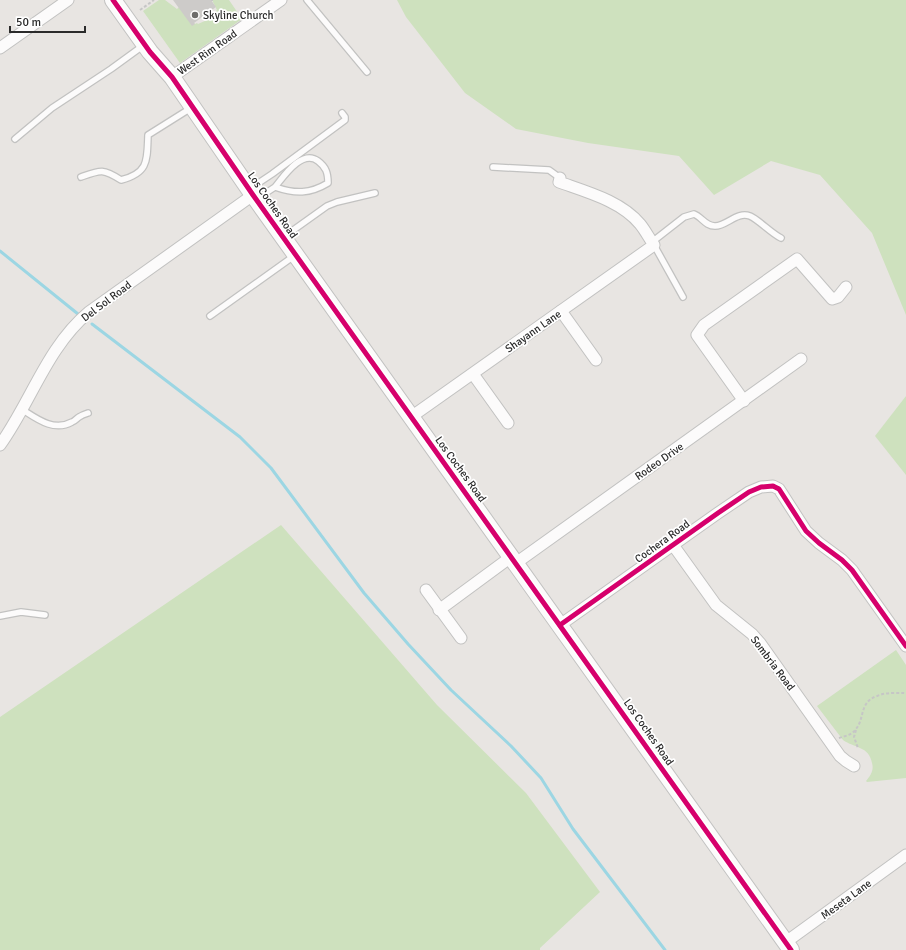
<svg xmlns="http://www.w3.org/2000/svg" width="906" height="950" font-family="Signika,sans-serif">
  <rect width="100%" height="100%" fill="#e8e5e2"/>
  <g fill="#cee1be">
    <polygon points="159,0 165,0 177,9 179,7 195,24 197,23 198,24 207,20 217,10 212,0 229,0 242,19 180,63 143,11"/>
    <polygon points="397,0 906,0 906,315 872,233 820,175 771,161 714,195 679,156 588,143 516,129 465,93 406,17"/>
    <polygon points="906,396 906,475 875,436"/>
    <polygon points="281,525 437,705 526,793 600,892 540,948 540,950 0,950 0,717"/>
    <path d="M 896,650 L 906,665 L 906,778 L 867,782 L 866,781 C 871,775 874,770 872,763 C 869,746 854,748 843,740 L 817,706 Z"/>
  </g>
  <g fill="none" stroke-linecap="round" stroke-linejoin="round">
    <g stroke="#9cd6e3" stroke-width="3">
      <polyline points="0,251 78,314"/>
      <polyline points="92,324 240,437 271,468 364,593 408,644 451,690 511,746 541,778 573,829 665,950"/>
    </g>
  </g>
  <polygon fill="#cdcbc9" points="173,0 211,0 216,7 194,23 195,24 192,26"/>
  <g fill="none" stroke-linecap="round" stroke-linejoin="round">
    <g stroke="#c2c2c1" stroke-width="8">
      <g id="lane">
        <polyline points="307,0 367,72"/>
        <polyline points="15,139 52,108 111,69 144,45"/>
        <polyline points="493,167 549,170 560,178"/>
        <path d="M 81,177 C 100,170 103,168 121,180 C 149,173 147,160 148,135 L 191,108"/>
        <polyline points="251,188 272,174 345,120 345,117 342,113"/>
        <path d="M 258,198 L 275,187 C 295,194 310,194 328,183 C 328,173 326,167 318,161 C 302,149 284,176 275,187"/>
        <polyline points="285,236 327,206 337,202 375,193"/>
        <path d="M 652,242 L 684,217 L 694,214 C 702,217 705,226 715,226 C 727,226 737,211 750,216 C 759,220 771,233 781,238"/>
        <polyline points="654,245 683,297"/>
        <polyline points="210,316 294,256"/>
        <path d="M 23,410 C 37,419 54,432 72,422 C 75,421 77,418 79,417 C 82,415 85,414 88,413"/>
        <polyline points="0,616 21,612 45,615"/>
      </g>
    </g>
    <g stroke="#c2c2c1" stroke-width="13">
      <g id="street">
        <polyline points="0,48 68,0"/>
        <polyline points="172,77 281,0"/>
        <polyline points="561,311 596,360"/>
        <polyline points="473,374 508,423"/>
        <polyline points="744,401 697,335 704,325 797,259 832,299 838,297 846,287"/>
        <path d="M 411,417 L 654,245 C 649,238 645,230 640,224 C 621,201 587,192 559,182 L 560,178"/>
        <path d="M 0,445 C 31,402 47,347 89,312 L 253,195"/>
        <polyline points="673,545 716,605 752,634 760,643 840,756 846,761 854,766"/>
        <polyline points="516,563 801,359"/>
        <polyline points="426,590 461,638"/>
        <polyline points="439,610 511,557"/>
        <polyline points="560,625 718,513 749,492 761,487 773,486 779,489 806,531 819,543 842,560 852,570 906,646"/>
        <polyline points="786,942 906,855"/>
      </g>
    </g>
    <g stroke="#c2c2c1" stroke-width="18">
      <polyline id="secondary" points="113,0 150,52 172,77 253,195 791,950"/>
    </g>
    <g stroke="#c6c6c6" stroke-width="2" stroke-dasharray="3 2" stroke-linecap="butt">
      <polyline points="212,1 212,0"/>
      <polyline points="140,10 154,0"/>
      <polyline points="856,730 854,737 858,748"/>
      <path d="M 839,738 C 845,736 852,735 856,729 C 865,718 859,702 877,696 C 886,692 897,693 906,693"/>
    </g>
    <use href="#lane" stroke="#fcfbfb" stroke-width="5.5"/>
    <use href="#street" stroke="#fcfbfb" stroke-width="11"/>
    <use href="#secondary" stroke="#fcfbfb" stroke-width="16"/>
    <g stroke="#fff" stroke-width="8">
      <g id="cycleway">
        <polyline points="113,0 150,52 172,77 253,195 791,950"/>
        <polyline points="560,625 718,513 749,492 761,487 773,486 779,489 806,531 819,543 842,560 852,570 906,646"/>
      </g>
    </g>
    <use href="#cycleway" stroke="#d6006c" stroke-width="5"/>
  </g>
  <circle fill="#6d6c6b" stroke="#fff" stroke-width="1.5" cx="195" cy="15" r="4"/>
  <g text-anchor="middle" stroke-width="3.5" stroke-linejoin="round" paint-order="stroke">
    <g font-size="11" fill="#2b2b2b" stroke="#fff" text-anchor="start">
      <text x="203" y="19">Skyline Church</text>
    </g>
    <g font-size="11" fill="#2b2b2b" stroke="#fff">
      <text transform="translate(207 52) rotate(-35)" y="4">West Rim Road</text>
      <text transform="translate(273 205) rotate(55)" y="4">Los Coches Road</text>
      <text transform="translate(106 301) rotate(-37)" y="4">Del Sol Road</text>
      <text transform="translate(533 331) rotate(-35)" y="4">Shayann Lane</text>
      <text transform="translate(659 461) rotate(-35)" y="4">Rodeo Drive</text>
      <text transform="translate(461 469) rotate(54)" y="4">Los Coches Road</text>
      <text transform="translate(662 541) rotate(-36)" y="4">Cochera Road</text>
      <text transform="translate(773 663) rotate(53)" y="4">Sombria Road</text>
      <text transform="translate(649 732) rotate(55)" y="4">Los Coches Road</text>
      <text transform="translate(846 899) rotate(-36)" y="4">Meseta Lane</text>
    </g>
  </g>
  <path d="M10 26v6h75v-6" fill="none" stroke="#2b2b2b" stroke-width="2"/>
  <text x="16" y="26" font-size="12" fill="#2b2b2b" stroke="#ffffff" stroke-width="3" paint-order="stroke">50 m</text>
</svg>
